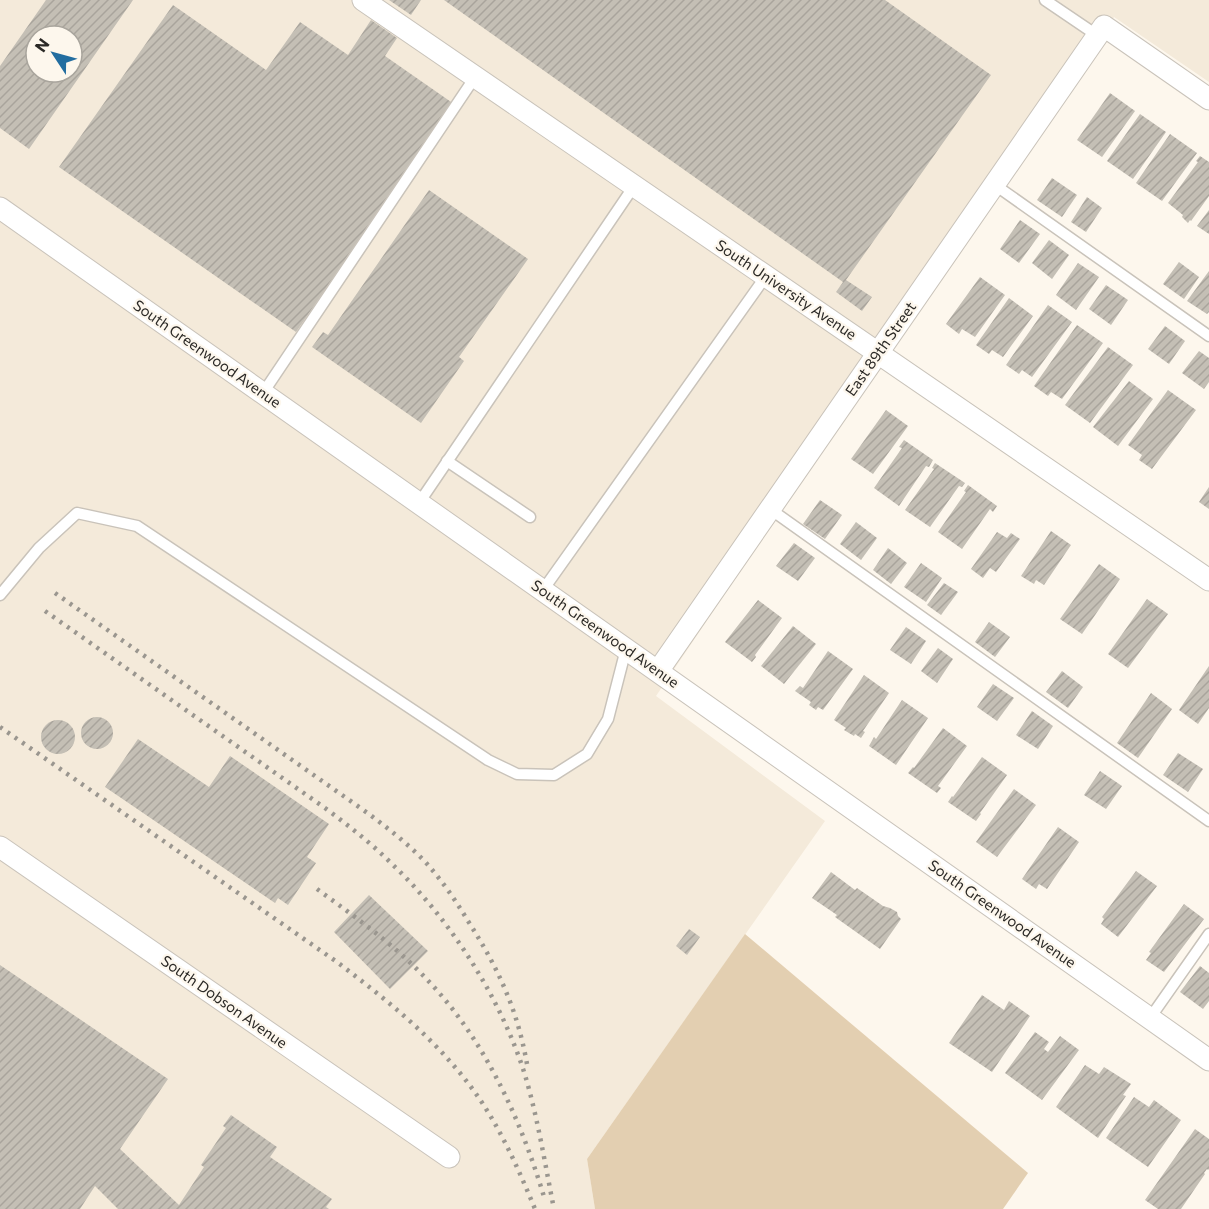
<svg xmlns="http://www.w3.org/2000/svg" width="1209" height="1209" font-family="Commissioner,sans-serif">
  <defs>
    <pattern id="building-hatch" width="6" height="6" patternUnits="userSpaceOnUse" patternTransform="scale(1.5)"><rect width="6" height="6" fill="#c4bfb5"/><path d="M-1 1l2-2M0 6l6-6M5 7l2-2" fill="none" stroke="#a9a49c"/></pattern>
  </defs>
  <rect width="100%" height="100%" fill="#fdf7ed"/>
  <path fill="#f4eada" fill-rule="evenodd" d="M 0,0 L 1209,0 L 1209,82 L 1114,17 L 656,696 L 825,821 L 587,1159 L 595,1209 L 0,1209 ZM 36,36 L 72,36 L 72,72 L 36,72 Z"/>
  <polygon fill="#e3cfb1" points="745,934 1028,1173 1003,1209 595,1209 587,1159"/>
  <g fill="url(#building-hatch)" fill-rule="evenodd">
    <path d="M 46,0 L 133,0 L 29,149 L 0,128 L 0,66 ZM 36,36 L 72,36 L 72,72 L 36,72 Z"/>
    <polygon points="389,0 421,0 411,15"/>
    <polygon points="444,0 885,0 991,75 846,280 872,297 862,311 836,292 843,282"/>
    <polygon points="173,5 266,70 300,22 348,55 371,20 397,38 385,56 454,104 296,332 59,167"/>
    <polygon points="1110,93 1135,111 1102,157 1077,140"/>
    <polygon points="1140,114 1166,132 1133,179 1107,161"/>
    <polygon points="1170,134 1197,153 1162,201 1136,183"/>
    <polygon points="1200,156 1209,162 1209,196 1191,221 1190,220 1188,223 1182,217 1183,215 1168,203 1198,162 1196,161"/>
    <polygon points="1052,178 1077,195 1062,217 1037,200"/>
    <polygon points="429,190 528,259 459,357 464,361 421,423 312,347 323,332 328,335"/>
    <polygon points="1087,197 1102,208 1086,232 1071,222"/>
    <polygon points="1209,210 1209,234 1197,226"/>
    <polygon points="1020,220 1040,234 1019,263 1000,249"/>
    <polygon points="1049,240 1069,255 1052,279 1032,263"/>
    <polygon points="1179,262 1199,277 1184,299 1163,284"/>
    <polygon points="1078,263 1099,277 1076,310 1056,295"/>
    <polygon points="1209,271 1209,312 1207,314 1187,301"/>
    <polygon points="980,277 1005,295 975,337 962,329 959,334 946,324"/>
    <polygon points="1106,285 1128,300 1111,325 1089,309"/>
    <polygon points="1009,298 1033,316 1003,357 992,350 989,354 976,345"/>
    <polygon points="1048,305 1072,322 1032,377 1022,370 1019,374 1006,365"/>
    <polygon points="1077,325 1103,343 1062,399 1051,392 1048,396 1034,386"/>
    <polygon points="1165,326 1185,341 1169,364 1148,349"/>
    <polygon points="1108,347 1133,365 1090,423 1065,405"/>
    <polygon points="1199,351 1209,358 1209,382 1204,389 1182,373"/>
    <polygon points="1129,381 1153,399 1118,446 1093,427"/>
    <polygon points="1168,390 1196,410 1152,469 1139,460 1142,455 1128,445"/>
    <polygon points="886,410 908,426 873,474 851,459"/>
    <polygon points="904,440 933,460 929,467 926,466 899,506 874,488 902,448 899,447"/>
    <polygon points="935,463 965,483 962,487 959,486 930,527 905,510 934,469 932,468"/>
    <polygon points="968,485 997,506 993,512 990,509 962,549 938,532 966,492 964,491"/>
    <polygon points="1209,487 1209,509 1199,502"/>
    <polygon points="820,500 842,515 825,539 803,524"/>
    <polygon points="856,522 877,538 861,560 840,544"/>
    <polygon points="1051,531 1071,545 1044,585 1036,580 1034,584 1021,576"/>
    <polygon points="997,532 1007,538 1011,533 1020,539 996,572 990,568 983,578 971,569"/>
    <polygon points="794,543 815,558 798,581 776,566"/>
    <polygon points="888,548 907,563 891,584 873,570"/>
    <polygon points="921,563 942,578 926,602 904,587"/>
    <polygon points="1099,564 1120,579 1082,634 1060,619"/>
    <polygon points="944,583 958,592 941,615 927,605"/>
    <polygon points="1147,599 1168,614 1128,668 1108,654"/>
    <polygon points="758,600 782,618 755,655 756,657 752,662 725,642"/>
    <polygon points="989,622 1010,637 995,657 975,642"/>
    <polygon points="793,626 816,644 784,684 761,666"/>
    <polygon points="906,627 926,641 911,664 890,650"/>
    <polygon points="938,648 953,659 937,683 921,671"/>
    <polygon points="828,651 853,669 823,710 818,707 816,710 809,705 811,702 795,691 800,686 803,688"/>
    <polygon points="1209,666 1209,708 1198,724 1179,710"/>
    <polygon points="1062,671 1083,687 1068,708 1046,692"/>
    <polygon points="864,675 889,693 863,731 865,732 861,738 855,734 854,736 844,730 846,728 834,720"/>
    <polygon points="993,684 1014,698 997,721 977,707"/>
    <polygon points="1151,693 1172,709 1138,758 1117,743"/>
    <polygon points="902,700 928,718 896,765 869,746 874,737 876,739"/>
    <polygon points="1032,711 1053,726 1038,749 1016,735"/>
    <circle cx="97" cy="733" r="16"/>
    <circle cx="58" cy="737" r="17"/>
    <polygon points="943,728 967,746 938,786 941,788 937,793 908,773 913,767 914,768"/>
    <polygon points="138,739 209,787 230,756 329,824 307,857 316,863 288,905 278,898 275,903 105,787"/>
    <polygon points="1178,753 1203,769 1188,792 1163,775"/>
    <polygon points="982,757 1007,775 980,813 981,814 976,821 948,802 952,796 953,797"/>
    <polygon points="1100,771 1122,786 1106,809 1084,795"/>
    <polygon points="1014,789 1036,805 997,857 976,842"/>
    <polygon points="1058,827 1079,842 1047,889 1039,884 1036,889 1022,879"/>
    <polygon points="1136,871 1157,886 1118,937 1101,924 1104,919 1102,917"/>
    <polygon points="831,872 855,890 857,888 883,906 890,908 897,912 898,916 901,919 880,949 835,917 837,915 812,898"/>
    <polygon points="369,895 428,951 390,989 334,932"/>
    <polygon points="1184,904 1204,919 1164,972 1146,960 1151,953 1149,952"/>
    <polygon points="689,929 700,937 687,955 676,946"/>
    <polygon points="0,965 168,1079 120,1149 179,1205 204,1167 201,1165 226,1128 223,1126 231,1115 277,1147 270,1157 332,1199 326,1207 329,1209 118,1209 95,1186 80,1209 0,1209"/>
    <polygon points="1200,966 1209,973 1209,1001 1203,1009 1180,992"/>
    <polygon points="982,995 1004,1010 1009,1001 1030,1016 992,1072 949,1043"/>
    <polygon points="1035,1032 1049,1042 1044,1049 1048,1052 1060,1036 1079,1050 1042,1100 1005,1073"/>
    <polygon points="1085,1065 1099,1074 1104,1067 1131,1084 1123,1095 1126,1096 1098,1138 1056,1107"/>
    <polygon points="1134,1097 1149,1107 1154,1100 1181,1120 1148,1167 1106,1138"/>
    <polygon points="1195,1129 1209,1139 1209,1169 1208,1170 1207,1169 1204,1173 1205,1174 1181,1209 1158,1209 1145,1200"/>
  </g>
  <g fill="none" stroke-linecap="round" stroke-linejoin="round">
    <g stroke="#c9c3ba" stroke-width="13">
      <g id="lane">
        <polyline points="1045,0 1098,36"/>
        <polyline points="995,185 1209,336"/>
        <polyline points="263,393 475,77"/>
        <polyline points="447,461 530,517"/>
        <polyline points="419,503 634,186"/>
        <polyline points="770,509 1209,821"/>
        <polyline points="543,590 766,276"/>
        <polyline points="0,595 39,548 77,513 137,526 488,760 517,774 554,775 587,754 608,719 626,649"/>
        <polyline points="1150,1018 1209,934"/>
      </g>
    </g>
    <g stroke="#c9c3ba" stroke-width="23">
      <g id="street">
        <polyline points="363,0 1209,580"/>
        <polyline points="0,208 1209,1060"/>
        <polyline points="658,671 1104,26 1209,99"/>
        <polyline points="0,847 449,1157"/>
      </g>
    </g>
    <use href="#lane" stroke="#fff" stroke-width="10"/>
    <use href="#street" stroke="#fff" stroke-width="21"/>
    <g stroke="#9a968f" stroke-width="4.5" stroke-dasharray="3 6" stroke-linecap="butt">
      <path d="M 55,593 L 369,814 C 390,830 411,846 428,865 C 443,882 456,901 468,921 C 498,968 517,1008 527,1064"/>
      <path d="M 45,611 L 325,808 C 349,826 371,843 392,864 C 450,919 501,998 525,1075 C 538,1119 545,1164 554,1209"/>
      <path d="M 0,727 L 337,962 C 387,1000 436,1039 474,1091 C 500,1127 518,1168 535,1209"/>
      <path d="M 317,889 C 358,919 399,948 433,986 C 488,1046 522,1123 545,1200"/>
    </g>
  </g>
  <g text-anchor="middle" stroke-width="4.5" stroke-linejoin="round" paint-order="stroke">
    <g font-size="15" fill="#2b2926" stroke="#fdf7ed">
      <text transform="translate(786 290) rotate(34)" y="5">South University Avenue</text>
      <text transform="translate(881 349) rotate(-55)" y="5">East 89th Street</text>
      <text transform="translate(207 354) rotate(35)" y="5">South Greenwood Avenue</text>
      <text transform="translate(605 634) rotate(35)" y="5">South Greenwood Avenue</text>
      <text transform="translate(1002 914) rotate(35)" y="5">South Greenwood Avenue</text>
      <text transform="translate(224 1002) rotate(35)" y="5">South Dobson Avenue</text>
    </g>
  </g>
  <g transform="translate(54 54) rotate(306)"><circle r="28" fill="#fdf7ed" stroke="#a9a59d" stroke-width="1.5"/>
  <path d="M0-4.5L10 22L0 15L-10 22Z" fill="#226da0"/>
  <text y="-9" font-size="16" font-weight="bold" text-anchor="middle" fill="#2b2926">N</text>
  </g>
</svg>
